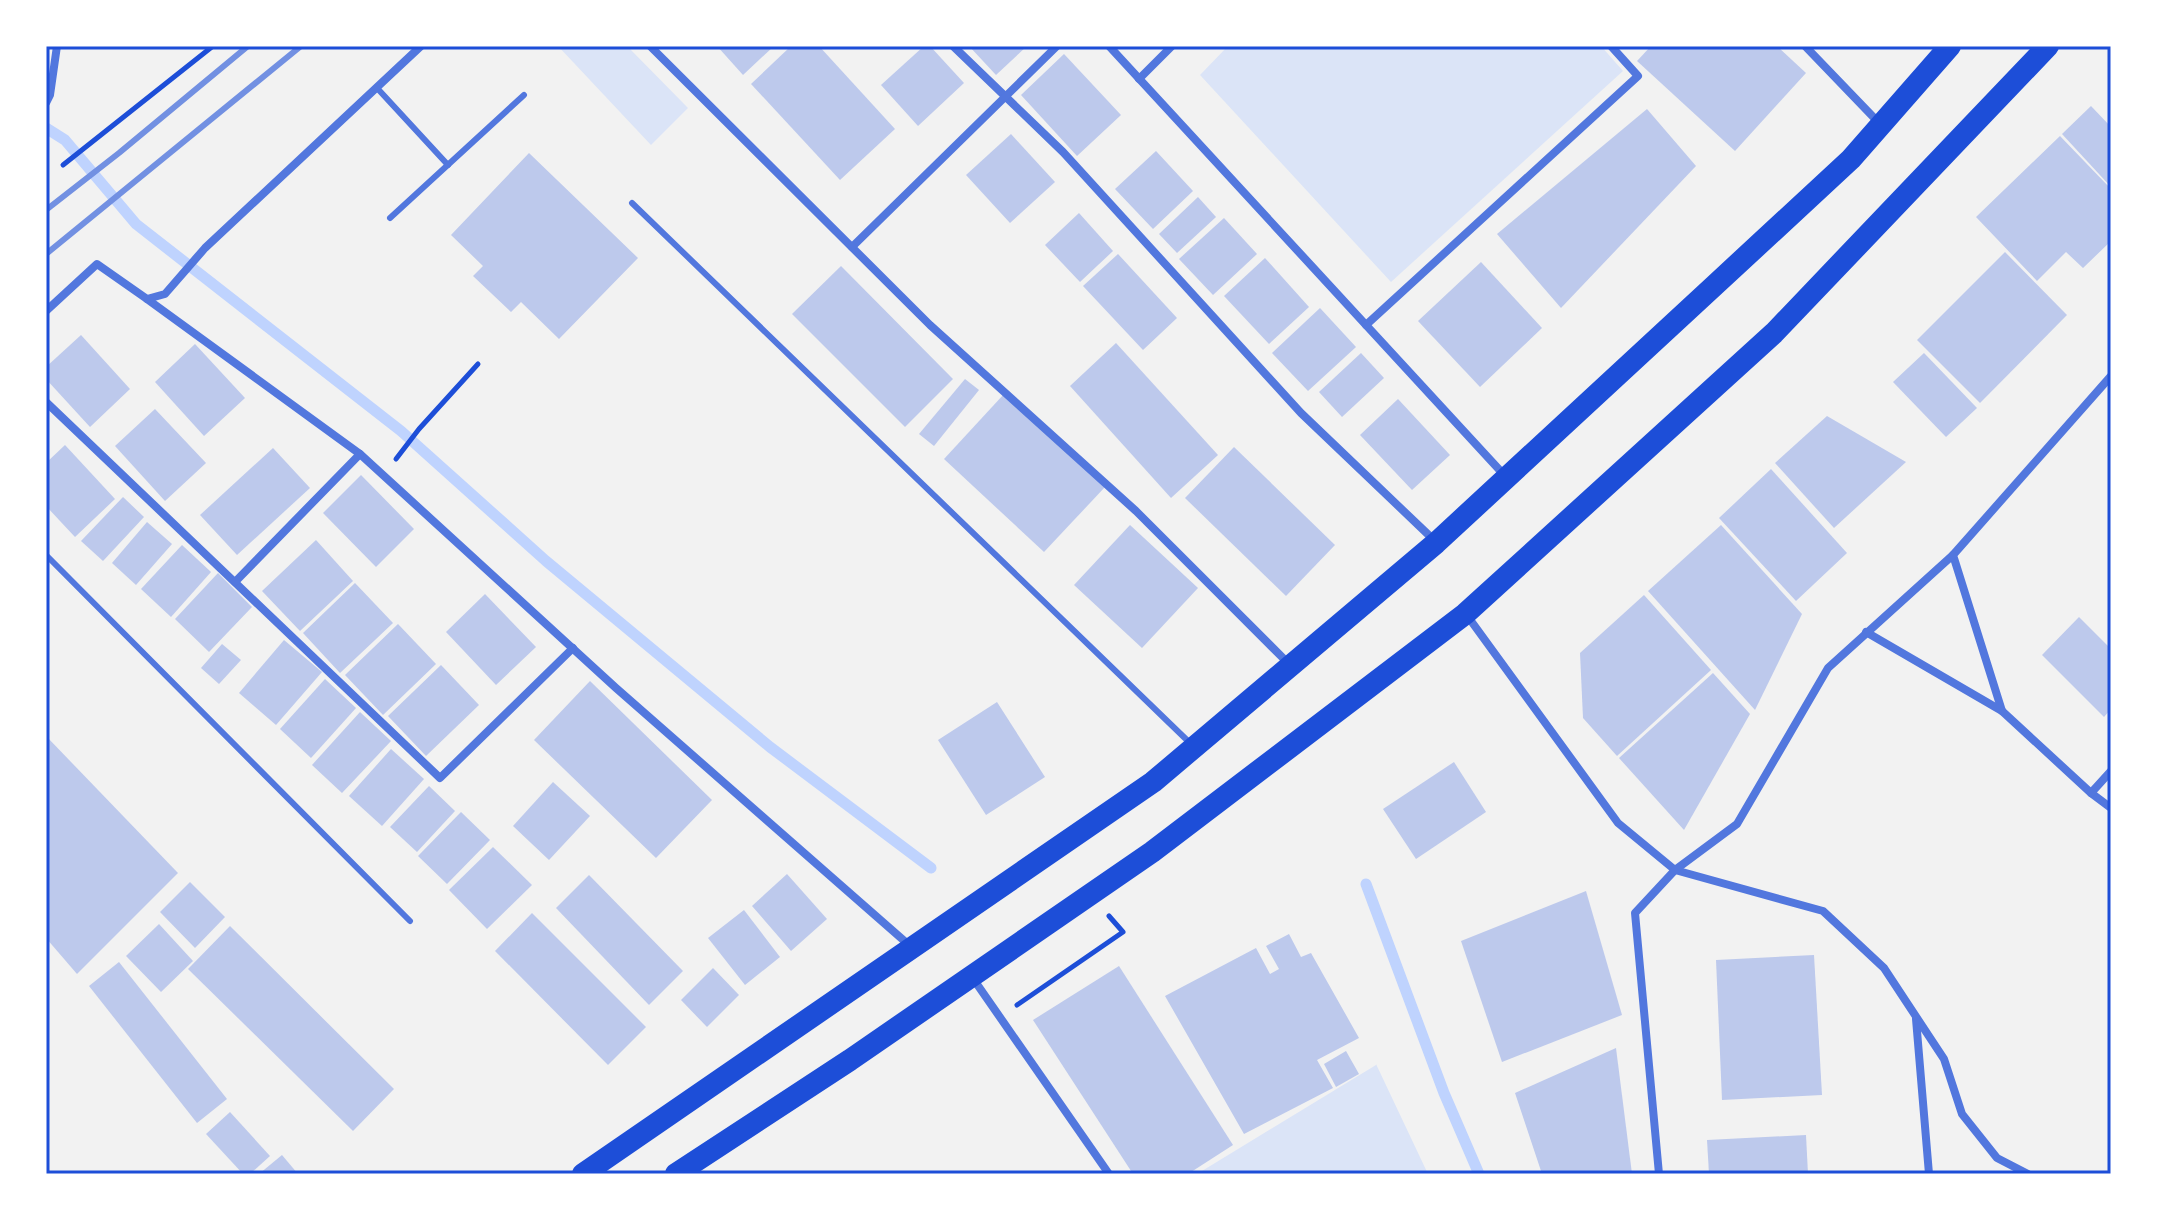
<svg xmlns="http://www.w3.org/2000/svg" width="2157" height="1220" font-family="Signika,sans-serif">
  <rect width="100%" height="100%" fill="#f2f2f2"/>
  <g fill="#dbe4f7">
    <polygon points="558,46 627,46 688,108 651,145"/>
    <polygon points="1228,46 1601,46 1623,71 1391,282 1200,75"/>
    <polygon points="1376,1064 1428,1174 1197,1174 1376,1065"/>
  </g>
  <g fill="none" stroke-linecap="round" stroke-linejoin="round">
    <g stroke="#bfd3fe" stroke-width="11">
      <polyline points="46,128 65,140 136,224 401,431 546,561 770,747 931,868"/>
      <polyline points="1366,884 1444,1093 1479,1174"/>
    </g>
  </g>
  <g fill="#bdc9ec">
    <polygon points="717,46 774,46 743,75"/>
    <polygon points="791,46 819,46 895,129 840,180 751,84"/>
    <polygon points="924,46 930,46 964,83 918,126 881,85"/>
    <polygon points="969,46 1027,46 996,75"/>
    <polygon points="1651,46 1777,46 1806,73 1735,151 1637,61"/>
    <polygon points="1064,54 1121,115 1077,156 1021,95"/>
    <polygon points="2091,106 2111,127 2111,187 2062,134"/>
    <polygon points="1647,109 1696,166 1561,308 1497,234"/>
    <polygon points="1011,134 1055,182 1010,223 966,175"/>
    <polygon points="2060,136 2111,189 2111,241 2083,268 2066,252 2037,281 1976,217"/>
    <polygon points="1156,151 1193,191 1153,229 1115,189"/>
    <polygon points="529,153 638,258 559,339 521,302 511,312 473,276 483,266 451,235"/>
    <polygon points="1198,197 1216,217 1177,253 1159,234"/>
    <polygon points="1079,213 1113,251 1080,282 1045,245"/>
    <polygon points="1224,218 1257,254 1213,295 1179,259"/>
    <polygon points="2005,252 2067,315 1980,403 1917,340"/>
    <polygon points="1118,254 1177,318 1143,350 1083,286"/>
    <polygon points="1265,258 1309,307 1269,344 1224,296"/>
    <polygon points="1481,262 1542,328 1480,387 1418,321"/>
    <polygon points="841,266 953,379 905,427 792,314"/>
    <polygon points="1320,308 1356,347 1308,391 1272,353"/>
    <polygon points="81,335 130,389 90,427 46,379 46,367"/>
    <polygon points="1116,343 1218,455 1171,498 1070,386"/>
    <polygon points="195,344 245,398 204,436 155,382"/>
    <polygon points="1361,353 1384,378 1342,417 1319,392"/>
    <polygon points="1924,353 1977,408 1946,437 1893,382"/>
    <polygon points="965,379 979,390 934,446 919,434"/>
    <polygon points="1004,394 1105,487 1044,552 944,459"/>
    <polygon points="1398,399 1450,455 1412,490 1360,435"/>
    <polygon points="155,409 206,463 165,501 115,446"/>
    <polygon points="1827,416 1906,462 1834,528 1775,463"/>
    <polygon points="65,445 115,499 75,537 46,506 46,463"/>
    <polygon points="1234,447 1335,545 1286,596 1185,498"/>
    <polygon points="273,448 310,488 237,555 200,515"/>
    <polygon points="1771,469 1847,553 1796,601 1719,518"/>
    <polygon points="361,475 414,529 376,567 323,513"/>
    <polygon points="123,497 144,517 103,561 81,541"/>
    <polygon points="147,522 172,544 136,585 112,563"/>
    <polygon points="1130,525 1198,588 1142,648 1074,585"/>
    <polygon points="1721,525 1802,614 1755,710 1648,591"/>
    <polygon points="316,540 353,581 300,631 262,591"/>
    <polygon points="182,545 211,572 171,617 141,589"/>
    <polygon points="218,573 252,607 209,652 175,619"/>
    <polygon points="355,583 393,623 340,673 303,633"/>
    <polygon points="485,594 536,647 496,685 446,632"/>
    <polygon points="1644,595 1711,670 1617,756 1583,718 1580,653"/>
    <polygon points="2079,617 2111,649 2111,709 2104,717 2042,655"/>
    <polygon points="398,624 436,664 383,715 345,675"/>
    <polygon points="284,640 322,672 276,725 239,693"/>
    <polygon points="222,644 241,660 219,684 201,668"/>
    <polygon points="441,665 479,705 426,756 388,716"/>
    <polygon points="1713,673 1750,714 1684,830 1619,758"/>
    <polygon points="325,679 356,708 311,758 280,729"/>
    <polygon points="590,681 712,800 656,858 534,740"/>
    <polygon points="997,702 1045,777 986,815 938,740"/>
    <polygon points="360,712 391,741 342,793 312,765"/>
    <polygon points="46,736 178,873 77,974 46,938"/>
    <polygon points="391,749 424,779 382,826 349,796"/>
    <polygon points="1454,762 1486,812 1416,859 1383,809"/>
    <polygon points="553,782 590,816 549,860 513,826"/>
    <polygon points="429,786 455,811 417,852 390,827"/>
    <polygon points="461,812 490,840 447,884 418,856"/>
    <polygon points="493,847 532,885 487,929 449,890"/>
    <polygon points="787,874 827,919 791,951 752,906"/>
    <polygon points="589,875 683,971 649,1005 556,908"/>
    <polygon points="190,882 225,917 195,948 160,912"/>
    <polygon points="1586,891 1622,1015 1502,1062 1461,941"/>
    <polygon points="744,910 780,957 745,985 708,938"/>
    <polygon points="532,913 646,1027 608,1065 495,951"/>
    <polygon points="159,924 193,961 161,992 126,956"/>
    <polygon points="230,926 394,1089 353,1131 188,969"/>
    <polygon points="1289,934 1301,957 1311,953 1359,1038 1317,1060 1333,1088 1244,1134 1165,996 1256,948 1270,974 1279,969 1266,946"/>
    <polygon points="1814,955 1822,1095 1722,1100 1716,960"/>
    <polygon points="119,962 227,1099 197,1123 89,986"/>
    <polygon points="1119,966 1233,1145 1188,1174 1133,1174 1033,1020"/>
    <polygon points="713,968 739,995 707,1027 681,1000"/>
    <polygon points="1616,1048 1632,1174 1542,1174 1515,1093"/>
    <polygon points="1346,1051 1359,1074 1336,1087 1324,1064"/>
    <polygon points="230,1112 270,1156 250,1174 243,1174 206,1134"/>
    <polygon points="1806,1135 1808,1174 1709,1174 1707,1140"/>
    <polygon points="282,1155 298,1174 259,1174"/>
  </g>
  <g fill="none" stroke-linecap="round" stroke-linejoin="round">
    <g stroke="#1d4ed8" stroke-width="5">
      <polyline points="63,165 213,46"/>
      <polyline points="396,459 419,429 478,364"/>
      <polyline points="1017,1005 1123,932 1109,916"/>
    </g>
    <g stroke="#5277de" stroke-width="6">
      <polyline points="377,88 448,165"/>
      <polyline points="632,203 1190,743"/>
      <polyline points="390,218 524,95"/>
      <polyline points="46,555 410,921"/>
    </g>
    <g stroke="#5277de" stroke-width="8">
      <polyline points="650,46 930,325 1136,511 1291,666"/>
      <polyline points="953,46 1063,152 1301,413 1436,542"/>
      <polyline points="1109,46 1506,477"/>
      <polyline points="1805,46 1880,124"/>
      <polyline points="1139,79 1172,46"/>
      <polyline points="46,103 50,95 57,46"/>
      <polyline points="852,247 1057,46"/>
      <polyline points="147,299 360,454 616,688 909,945"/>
      <polyline points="46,311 97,264 147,299 165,294 205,248 421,46"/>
      <polyline points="1366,325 1638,76 1611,46"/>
      <polyline points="2111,376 1953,555 2002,711 2091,793 2111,808"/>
      <polyline points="46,402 440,778 573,648"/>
      <polyline points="235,582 360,454"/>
      <polyline points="1466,614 1618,823 1675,870 1823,911 1884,968 1944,1059 1962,1114 1997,1158 2028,1174"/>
      <polyline points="1866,632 2002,711"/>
      <polyline points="2091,793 2111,771"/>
      <polyline points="972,977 1109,1174"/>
      <polyline points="1916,1019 1929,1174"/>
      <polyline points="1659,1174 1635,913 1675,870 1737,824 1828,668 1953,555"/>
    </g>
    <g stroke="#1d4ed8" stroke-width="22">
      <polyline points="583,1174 1153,782 1436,543 1715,285 1851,159 1950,46"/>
      <polyline points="676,1174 850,1060 1152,852 1465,614 1774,333 2048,46"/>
    </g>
    <g stroke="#7290e2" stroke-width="6">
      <polyline points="46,210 119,153 248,46"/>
      <polyline points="46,254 301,46"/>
    </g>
  </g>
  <rect width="2157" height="1220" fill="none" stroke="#ffffff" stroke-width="96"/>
  <rect x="48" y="48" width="2061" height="1124" fill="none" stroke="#1d4ed8" stroke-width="3"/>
</svg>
